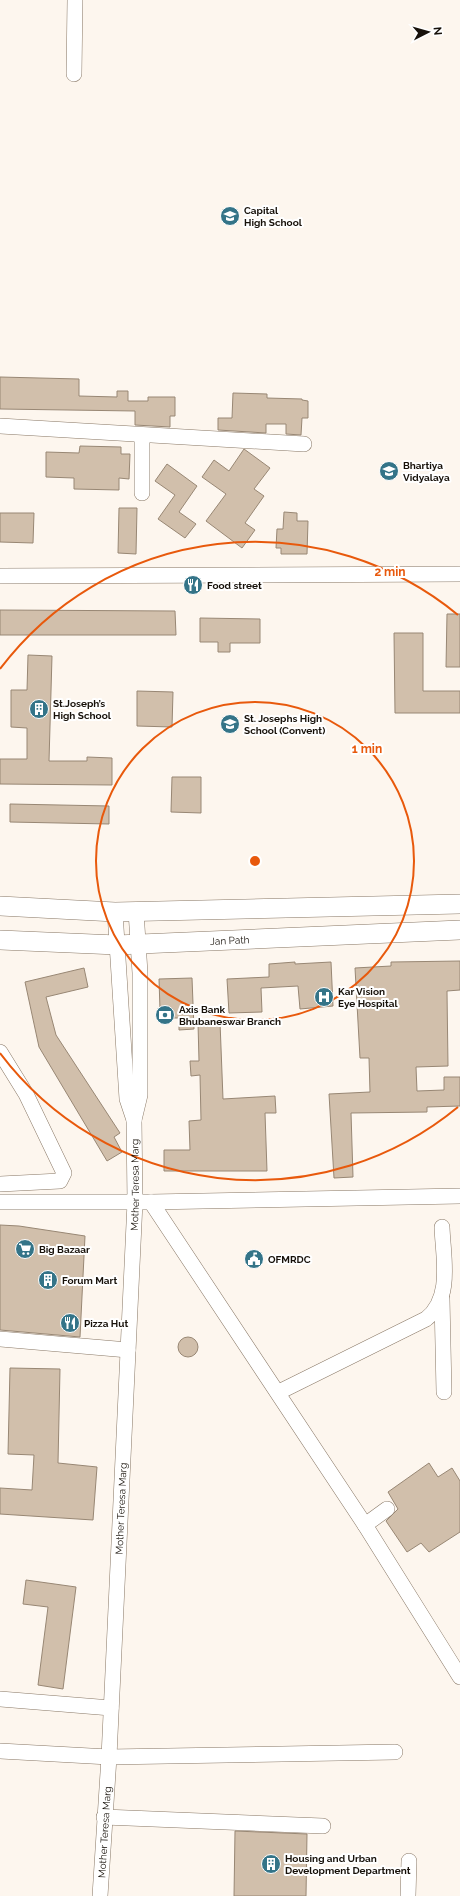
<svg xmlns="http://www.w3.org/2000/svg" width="460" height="1896" font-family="Raleway,sans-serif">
  <rect width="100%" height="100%" fill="#fdf6ee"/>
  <g fill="#d1bfab" stroke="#988774">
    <polygon points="0,377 79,379 79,396 117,397 117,391 128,391 128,401 148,401 148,397 175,397 175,416 170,416 170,427 135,425 135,411 0,409"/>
    <polygon points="233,393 267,394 267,398 302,399 302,400 308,401 308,418 302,418 301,435 286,434 286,424 266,424 266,433 218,430 218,418 232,418"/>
    <polygon points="80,446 121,447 121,454 130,454 129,479 119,478 119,490 74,489 74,478 46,477 46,452 79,453"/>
    <polygon points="244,449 270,468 254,489 264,496 245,523 255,530 242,548 206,521 226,494 202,477 214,460 229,471"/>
    <polygon points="167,464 197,486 179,512 196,524 185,538 158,519 175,495 155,481"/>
    <polygon points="119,508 137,508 136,554 118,553"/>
    <polygon points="284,512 297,513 297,521 308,521 307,554 281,554 281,548 276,548 277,529 283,529"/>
    <polygon points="0,513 34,513 33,543 0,542"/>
    <polygon points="0,610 175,611 176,635 0,635"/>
    <polygon points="447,614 460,614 460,667 446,667"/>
    <polygon points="200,618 260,619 260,643 230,643 230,652 218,652 218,642 200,642"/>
    <polygon points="394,633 423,633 423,691 460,691 460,713 395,713"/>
    <polygon points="28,655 52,656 49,761 87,761 87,757 112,758 112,785 0,784 0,759 27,759 27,728 11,727 11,690 27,690"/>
    <polygon points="137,691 173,692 172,727 137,726"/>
    <polygon points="172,777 201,777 201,813 171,812"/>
    <polygon points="10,804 109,806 109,824 10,822"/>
    <polygon points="460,961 460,990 447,991 448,1066 416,1067 417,1091 444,1090 444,1077 460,1077 460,1106 427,1107 427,1112 351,1113 353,1177 334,1178 329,1094 370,1092 369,1058 360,1058 355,968 391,966 391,962"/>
    <polygon points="295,962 295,964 331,962 333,1006 300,1009 298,986 261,988 262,1012 229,1013 227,979 269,977 269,964"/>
    <polygon points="84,968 88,987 46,997 56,1035 120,1133 114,1137 122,1152 107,1161 39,1047 25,982"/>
    <polygon points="192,978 194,1029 179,1030 179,1018 171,1018 171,1010 160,1010 159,979"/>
    <polygon points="220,1022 223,1099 275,1096 276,1113 265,1113 267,1171 164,1171 164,1150 190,1150 189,1121 201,1120 200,1075 191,1076 190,1061 199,1061 198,1023"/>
    <polygon points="0,1225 19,1226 85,1236 80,1337 0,1330"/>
    <circle cx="188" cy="1347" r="10"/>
    <polygon points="10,1368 60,1369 58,1463 97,1467 93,1520 0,1514 0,1488 32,1490 34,1455 8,1454"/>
    <polygon points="429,1463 438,1477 452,1468 460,1481 460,1532 429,1552 421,1543 407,1552 386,1521 398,1509 388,1492"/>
    <polygon points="26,1580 76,1587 63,1689 38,1685 48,1607 23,1604"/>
    <polygon points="235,1831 307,1834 306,1896 234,1896"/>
  </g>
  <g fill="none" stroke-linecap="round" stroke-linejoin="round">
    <g stroke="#897866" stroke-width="16">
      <g id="minor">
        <polyline points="74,74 75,0"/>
        <polyline points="0,426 304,444"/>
        <polyline points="142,435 142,493"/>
        <polyline points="0,576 460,574"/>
        <polyline points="0,1052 26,1094 64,1173 60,1181 0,1184"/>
        <polyline points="134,1120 140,1095 140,973 136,911"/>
        <polyline points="0,1202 151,1202 365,1525 460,1677"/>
        <polyline points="151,1202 460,1196"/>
        <polyline points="442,1299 444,1392"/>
        <polyline points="0,1339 128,1350"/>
        <path d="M 279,1392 L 426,1319 C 453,1298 443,1257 442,1227"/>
        <polyline points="365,1525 387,1509"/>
        <polyline points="0,1699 111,1708"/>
        <polyline points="0,1751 109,1757 395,1752"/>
        <polyline points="104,1817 323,1826"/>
        <path id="s1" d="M 100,1896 L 109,1757 L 135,1202 L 134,1120 L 127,1099 L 115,912"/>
        <polyline points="408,1896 409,1861"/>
      </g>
    </g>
    <g stroke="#897866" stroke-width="20">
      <g id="major">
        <polyline points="0,906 115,912 460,904"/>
        <path id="s2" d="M 0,940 L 117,945 L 460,930"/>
      </g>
    </g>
    <use href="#minor" stroke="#fff" stroke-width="15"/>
    <use href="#major" stroke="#fff" stroke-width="19"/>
  </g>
  <g fill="none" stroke="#e8590c" stroke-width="2">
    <circle cx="255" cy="861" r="159"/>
    <path d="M458 1107A319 319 0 0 1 0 1053M0 669A319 319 0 0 1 458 615"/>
  </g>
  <defs>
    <g id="school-disc" transform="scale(1)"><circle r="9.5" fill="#347488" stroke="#fff"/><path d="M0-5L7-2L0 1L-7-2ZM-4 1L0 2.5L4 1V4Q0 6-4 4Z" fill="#fff"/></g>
    <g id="restaurant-disc" transform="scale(1)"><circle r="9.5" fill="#347488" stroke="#fff"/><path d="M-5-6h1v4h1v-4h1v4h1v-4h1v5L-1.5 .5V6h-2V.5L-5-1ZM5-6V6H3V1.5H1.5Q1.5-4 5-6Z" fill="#fff"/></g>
    <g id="building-disc" transform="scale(1)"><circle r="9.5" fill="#347488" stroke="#fff"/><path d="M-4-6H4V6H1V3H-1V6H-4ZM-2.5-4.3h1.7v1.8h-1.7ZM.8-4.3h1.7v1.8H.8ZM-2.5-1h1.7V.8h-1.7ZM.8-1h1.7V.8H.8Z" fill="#fff"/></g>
    <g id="hospital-disc" transform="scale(1)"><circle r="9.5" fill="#347488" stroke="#fff"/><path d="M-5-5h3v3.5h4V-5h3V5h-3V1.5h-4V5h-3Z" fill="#fff"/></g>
    <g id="bank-disc" transform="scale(1)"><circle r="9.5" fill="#347488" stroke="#fff"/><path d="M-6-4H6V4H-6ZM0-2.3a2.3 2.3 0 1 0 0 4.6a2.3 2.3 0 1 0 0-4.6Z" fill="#fff"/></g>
    <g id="supermarket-disc" transform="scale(1)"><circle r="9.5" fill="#347488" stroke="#fff"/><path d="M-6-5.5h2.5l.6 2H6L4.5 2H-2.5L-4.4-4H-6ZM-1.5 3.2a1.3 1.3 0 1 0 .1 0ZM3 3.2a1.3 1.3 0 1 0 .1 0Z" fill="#fff"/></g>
    <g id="civic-disc" transform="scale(1)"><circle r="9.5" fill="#347488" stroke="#fff"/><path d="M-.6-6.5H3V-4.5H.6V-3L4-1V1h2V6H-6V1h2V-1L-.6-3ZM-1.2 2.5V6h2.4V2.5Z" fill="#fff"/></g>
  </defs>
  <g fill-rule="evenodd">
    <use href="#school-disc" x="230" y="216"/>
    <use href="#school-disc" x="389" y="471"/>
    <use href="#restaurant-disc" x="193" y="585"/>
    <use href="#building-disc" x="39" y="709"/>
    <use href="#school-disc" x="230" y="724"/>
    <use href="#hospital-disc" x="324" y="997"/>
    <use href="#bank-disc" x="165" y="1015"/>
    <use href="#supermarket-disc" x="25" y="1249"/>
    <use href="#civic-disc" x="254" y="1259"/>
    <use href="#building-disc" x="48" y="1280"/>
    <use href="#restaurant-disc" x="70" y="1323"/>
    <use href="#building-disc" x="271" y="1864"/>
  </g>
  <g text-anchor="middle" stroke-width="4" stroke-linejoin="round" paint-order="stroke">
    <g font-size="10" font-weight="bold" fill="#17110a" stroke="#fff" text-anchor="start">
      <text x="244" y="214">Capital<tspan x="244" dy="12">High School</tspan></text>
      <text x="403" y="469">Bhartiya<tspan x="403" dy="12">Vidyalaya</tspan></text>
      <text x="207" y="589">Food street</text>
      <text x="53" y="707">St.Joseph’s<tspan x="53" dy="12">High School</tspan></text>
      <text x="244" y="722">St. Josephs High<tspan x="244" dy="12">School (Convent)</tspan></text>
      <text x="338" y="995">Kar Vision<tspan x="338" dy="12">Eye Hospital</tspan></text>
      <text x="179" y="1013">Axis Bank<tspan x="179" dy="12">Bhubaneswar Branch</tspan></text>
      <text x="39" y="1253">Big Bazaar</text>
      <text x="268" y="1263">OFMRDC</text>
      <text x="62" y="1284">Forum Mart</text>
      <text x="84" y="1327">Pizza Hut</text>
      <text x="285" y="1862">Housing and Urban<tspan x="285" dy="12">Development Department</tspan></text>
    </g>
    <g font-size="10" fill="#17110a" stroke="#fff">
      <text dy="4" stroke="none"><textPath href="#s2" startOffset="230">Jan Path</textPath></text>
      <text dy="4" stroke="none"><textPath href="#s1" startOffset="712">Mother Teresa Marg</textPath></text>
      <text dy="4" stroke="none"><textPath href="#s1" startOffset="388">Mother Teresa Marg</textPath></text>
      <text dy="4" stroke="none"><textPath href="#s1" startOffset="64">Mother Teresa Marg</textPath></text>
    </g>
  </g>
  <circle cx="255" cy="861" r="6" fill="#e8590c" stroke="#fff" stroke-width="2"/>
  <g font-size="12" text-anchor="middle" font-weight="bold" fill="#e8590c" stroke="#fff" stroke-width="4" stroke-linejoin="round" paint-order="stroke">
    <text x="390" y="576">2 min</text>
    <text x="367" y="753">1 min</text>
  </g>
  <g transform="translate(428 32) rotate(84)" stroke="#ffffff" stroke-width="3" paint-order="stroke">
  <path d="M0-3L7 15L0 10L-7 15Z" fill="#17110a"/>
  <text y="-6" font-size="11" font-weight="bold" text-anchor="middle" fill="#17110a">N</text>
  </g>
</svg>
